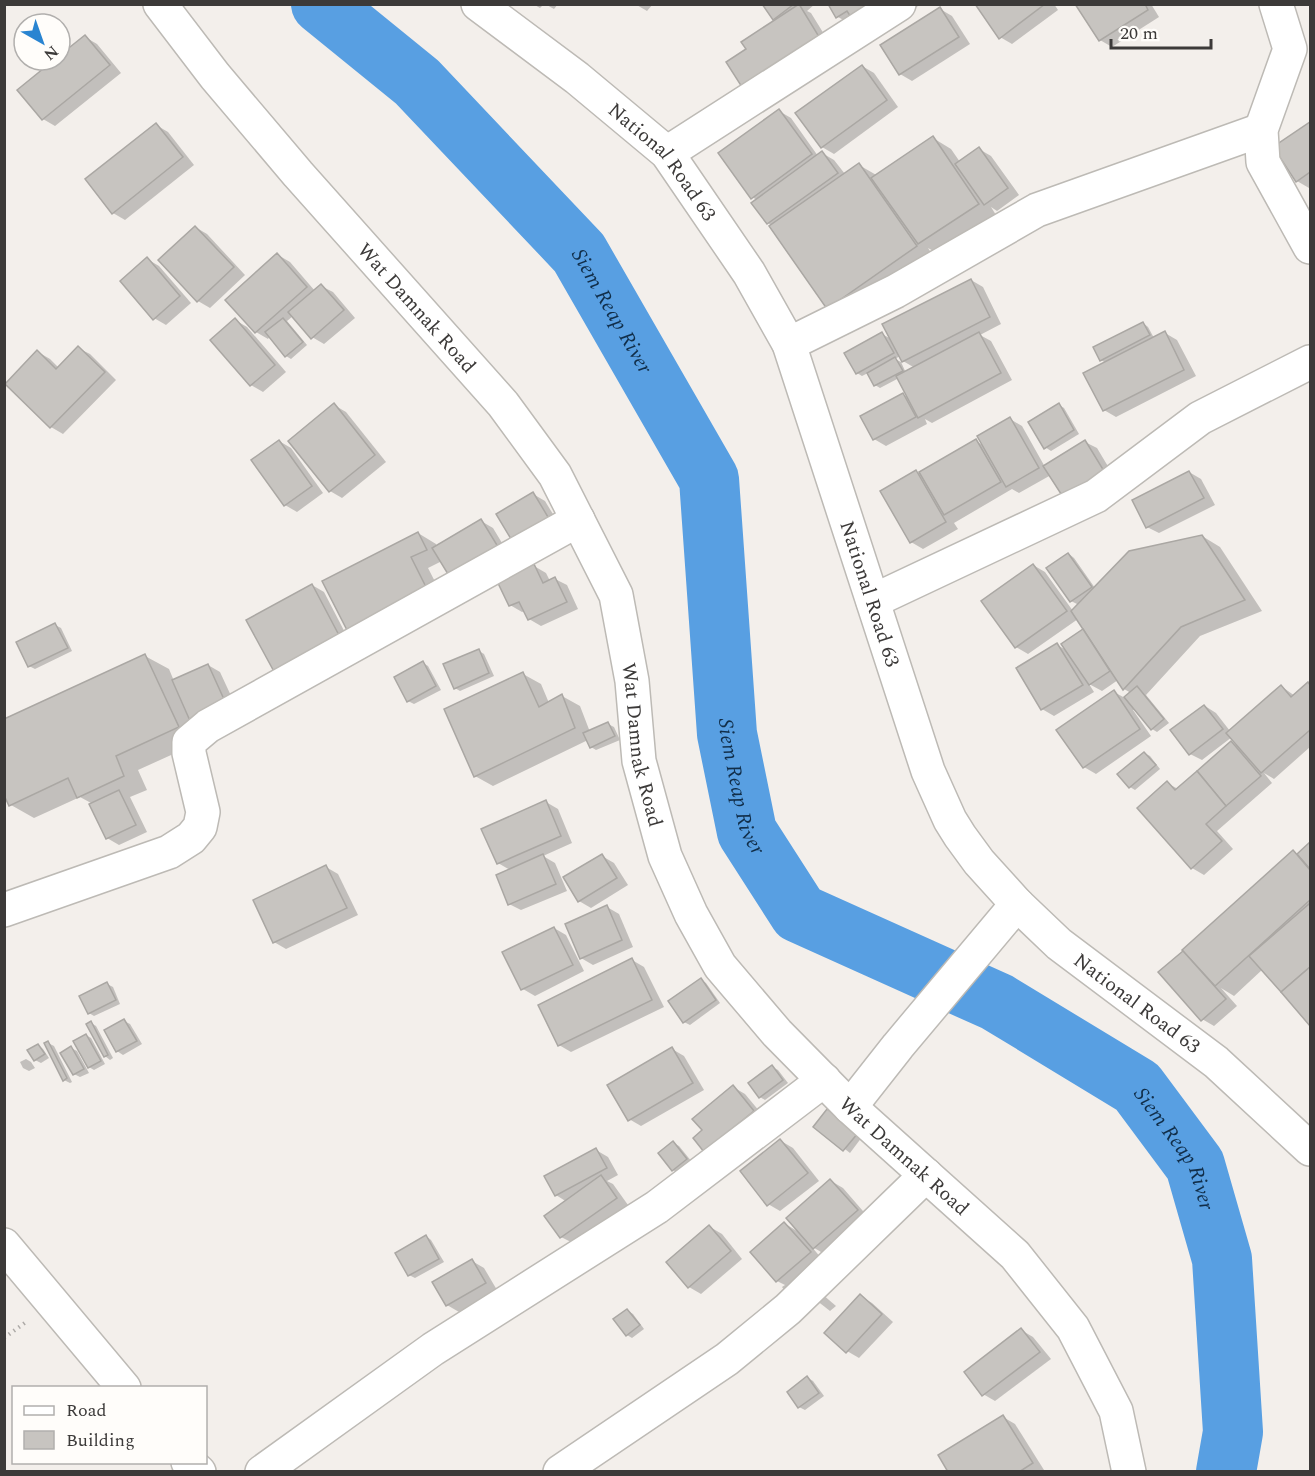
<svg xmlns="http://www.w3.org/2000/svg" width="1315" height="1476" font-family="Spectral,serif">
  <rect width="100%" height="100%" fill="#f3efeb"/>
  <g fill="#0003" fill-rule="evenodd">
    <polygon points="533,4 544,4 540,8"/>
    <polygon points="545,4 558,4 554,9"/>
    <polygon points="635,4 653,4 647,11"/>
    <polygon points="764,4 815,4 807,11 811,13 832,47 748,49 776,21"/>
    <polygon points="830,4 921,4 875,34 856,27 838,17"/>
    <polygon points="977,4 1054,4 1058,10 1012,44 1000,37"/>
    <polygon points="1077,4 1151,4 1159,17 1112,47 1100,40"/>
    <polygon points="940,9 952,16 970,44 912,81 900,74"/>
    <polygon points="85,37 97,44 121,73 55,126 43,119 56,60 60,60 60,57"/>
    <polygon points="862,66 874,73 898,107 834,154 822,147"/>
    <polygon points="779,111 791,118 818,156 822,153 834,160 845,174 859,165 878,176 933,138 951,149 960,162 979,149 991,156 1019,195 997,211 991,207 996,215 937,253 928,248 934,257 846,318 772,226 768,223 757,200 752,197"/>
    <polygon points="1310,124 1310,186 1309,188 1297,181 1275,147"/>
    <polygon points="156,125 168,132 194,165 125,220 113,213"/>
    <polygon points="195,227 207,234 245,275 210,308 198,301"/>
    <polygon points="278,255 290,262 315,291 321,286 333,292 355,318 324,344 312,337 293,316 287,321 307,345 291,359 286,356 270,336 268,339 256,332"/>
    <polygon points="147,259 159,266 191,303 166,325 154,318"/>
    <path d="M 971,280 L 983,287 L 1001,324 L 980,335 L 991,341 L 1012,380 L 932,423 L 925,419 L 927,424 L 886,446 L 874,439 L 862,416 L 903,394 L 910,399 L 899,378 L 880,388 L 875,385 L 868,373 L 862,376 L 857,373 L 882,334 L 891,339 ZM 900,356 L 903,361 L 915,368 L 906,373 L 901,362 L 895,359 Z"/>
    <polygon points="235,320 247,327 286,372 263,392 251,385"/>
    <polygon points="1143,323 1148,327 1154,338 1165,333 1177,340 1196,376 1116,417 1104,410 1106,363 1101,360"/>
    <polygon points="78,348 90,354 116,380 63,434 51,427 38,352 50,359 59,368"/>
    <polygon points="334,405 346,412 386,462 342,498 330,491"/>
    <polygon points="1059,405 1064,408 1079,434 1051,451 1045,447"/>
    <polygon points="1010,419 1022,426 1045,467 1085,442 1097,448 1115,478 1076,503 1051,475 1019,493 1012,489 954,523 958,529 923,549 911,542 916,472 920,473 976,441 984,446"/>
    <polygon points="279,441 291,448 323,493 297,512 285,505"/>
    <polygon points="1189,472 1201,479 1215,505 1159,533 1147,527"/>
    <polygon points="533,494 545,501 562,529 498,514"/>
    <polygon points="481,521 493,528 511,558 442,561 428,568 447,605 369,645 418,533 436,544 437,547"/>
    <polygon points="1202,536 1220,547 1262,611 1200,636 1146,695 1169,723 1157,732 1152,729 1135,709 1133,710 1151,736 1096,774 1084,767 1114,692 1125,698 1131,693 1124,689 1118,680 1102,691 1089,684 1094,692 1054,716 1042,709 1018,669 1057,645 1068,651 1089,634 1078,619 1028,654 1016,647 983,601 1033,565 1045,572 1073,611 1079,605 1071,601 1069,554 1074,558 1095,588"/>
    <polygon points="534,566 546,573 550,581 555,579 567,585 578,609 541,626 529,619 525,611 522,612 510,605"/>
    <polygon points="312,585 324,592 353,648 290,683"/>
    <polygon points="55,625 61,628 72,651 35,669 29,666"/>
    <polygon points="479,651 484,654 494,676 460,691 455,688"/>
    <polygon points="145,656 169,669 174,681 208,665 220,672 239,713 202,741 138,770 147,790 130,797 147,832 119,845 107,838 91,803 80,797 34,818 11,805"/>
    <polygon points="423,663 428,666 441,690 414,704 408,701"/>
    <polygon points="523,674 541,684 549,703 562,696 580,706 590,732 608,724 614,727 620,740 596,750 591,747 588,740 493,786 475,776"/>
    <polygon points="1309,684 1310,685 1310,747 1274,779 1264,773 1272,783 1217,831 1233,849 1204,875 1192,868 1167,783 1178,789 1232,743 1240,748 1232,737 1202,760 1190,754 1205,706 1216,713 1230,731 1281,686 1295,696"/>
    <polygon points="1144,753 1150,756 1160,769 1135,790 1130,787"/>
    <polygon points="546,802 558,809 572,843 543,856 555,863 567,891 521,910 509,904 510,870 498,863"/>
    <polygon points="1310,844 1310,1024 1263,969 1234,996 1221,988 1237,1006 1214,1026 1202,1019 1160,972 1293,852 1298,855"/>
    <polygon points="602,856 614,863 628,885 591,908 579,901"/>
    <polygon points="326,867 338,874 358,915 286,949 274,942"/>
    <polygon points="607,907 619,914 633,947 593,965 581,958"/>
    <polygon points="554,928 566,935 584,971 535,996 523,989"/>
    <polygon points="632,960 644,967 664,1007 571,1052 559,1045"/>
    <polygon points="701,980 706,983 720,1003 690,1025 684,1022"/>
    <polygon points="107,984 113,987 120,1004 94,1016 89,1013"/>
    <polygon points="124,1021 130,1024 142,1044 123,1055 117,1051 106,1031"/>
    <polygon points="91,1023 96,1026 113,1058 110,1060 105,1056"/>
    <polygon points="86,1035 91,1038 105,1064 94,1070 89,1067"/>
    <polygon points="48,1043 54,1046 72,1082 70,1083 64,1080"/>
    <polygon points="38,1045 43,1049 49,1058 41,1063 35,1060"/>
    <polygon points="71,1048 77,1051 89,1073 80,1077 74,1074"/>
    <polygon points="672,1049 684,1056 704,1090 641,1126 629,1119"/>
    <polygon points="26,1059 31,1062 35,1068 29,1071 23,1068 20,1062"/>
    <polygon points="772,1067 778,1070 788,1083 765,1100 760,1097"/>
    <polygon points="733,1087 745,1094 765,1118 705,1151 704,1131"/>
    <polygon points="828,1111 862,1137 850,1153 815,1126"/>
    <polygon points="781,1141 793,1148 819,1181 780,1211 768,1204"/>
    <polygon points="673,1143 679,1146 692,1162 678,1173 673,1170"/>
    <polygon points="596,1150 608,1157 618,1175 607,1181 613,1184 628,1205 573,1243 561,1237 567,1202 556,1195"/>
    <polygon points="831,1181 843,1188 869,1218 826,1255 811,1246 822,1259 790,1298 782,1287 785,1285 777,1281 784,1223 800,1233"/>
    <polygon points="710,1227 722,1234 742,1259 701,1294 689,1287 668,1262"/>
    <polygon points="426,1236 431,1240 444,1262 415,1278 409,1275"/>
    <polygon points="472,1261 484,1268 497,1290 459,1312 447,1305"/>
    <polygon points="822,1294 836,1306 830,1311 816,1300"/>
    <polygon points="860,1296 872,1303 893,1322 859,1358 847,1351"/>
    <polygon points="628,1311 633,1314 644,1329 632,1338 627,1335"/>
    <polygon points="1021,1330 1033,1337 1051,1359 995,1401 983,1394"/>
    <polygon points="808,1378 813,1381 824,1396 805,1410 799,1407"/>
    <polygon points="1003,1417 1015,1424 1044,1470 950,1472"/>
  </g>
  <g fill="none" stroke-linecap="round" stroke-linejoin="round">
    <path stroke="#589fe2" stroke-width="60" id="s1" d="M 321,4 L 417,82 L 579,253 L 709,479 L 727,734 L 747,832 L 799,913 L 997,1002 L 1137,1087 L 1195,1165 L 1222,1259 L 1233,1432 L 1226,1472"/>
  </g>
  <g fill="#c7c4c0" stroke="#aaa7a3" stroke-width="1.5">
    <polygon points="762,4 794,4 773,20"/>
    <polygon points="799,4 821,40 747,95 726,62 746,49 741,42"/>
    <polygon points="828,4 888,4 856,25 847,11 836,18"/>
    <polygon points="975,4 1045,4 999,39"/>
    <polygon points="1075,4 1145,4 1148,10 1099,41"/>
    <polygon points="940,7 959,37 899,75 880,45"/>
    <polygon points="85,35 110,65 42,120 17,90 54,60 60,60 60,55"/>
    <polygon points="862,65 887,100 821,148 795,113"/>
    <polygon points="779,109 812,154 751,199 718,153"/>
    <polygon points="1310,122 1310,172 1296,182 1273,147"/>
    <polygon points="156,123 183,157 112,214 85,179"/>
    <polygon points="933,136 979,204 918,244 871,178"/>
    <polygon points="979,147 1008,188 984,205 955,164"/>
    <polygon points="822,151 838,173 767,224 751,203"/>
    <polygon points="859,163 917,246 827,309 769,226"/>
    <polygon points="195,226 234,267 197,302 158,260"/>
    <polygon points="277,253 307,287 255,333 225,300"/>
    <polygon points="147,257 180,296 153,320 120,281"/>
    <polygon points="971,279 990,317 902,362 882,324"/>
    <polygon points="321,284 344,310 311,339 288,312"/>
    <polygon points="235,318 275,365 250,386 210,340"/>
    <polygon points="283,318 303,342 285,357 265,332"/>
    <polygon points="1143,322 1150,335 1100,361 1093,347"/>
    <polygon points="1165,331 1184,370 1103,411 1083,373"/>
    <polygon points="882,332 894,353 856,374 844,353"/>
    <polygon points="979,332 1001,373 918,418 896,376"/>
    <polygon points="78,346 105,372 50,428 5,384 37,350 56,369"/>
    <polygon points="895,357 903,371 874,386 867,373"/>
    <polygon points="903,393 916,417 873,440 860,416"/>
    <polygon points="334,403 375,455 329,492 288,441"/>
    <polygon points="1059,403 1074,430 1044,449 1028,422"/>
    <polygon points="1010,417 1039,468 1006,487 977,436"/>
    <polygon points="976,439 1001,482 944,515 919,472"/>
    <polygon points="279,440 312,486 284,506 251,460"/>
    <polygon points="1085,440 1104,471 1063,497 1043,466"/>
    <polygon points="916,470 946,522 910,543 880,491"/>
    <polygon points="1189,471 1204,498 1146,528 1132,500"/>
    <polygon points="533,492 551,522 514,544 496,514"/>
    <polygon points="481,519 500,550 451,579 432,548"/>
    <polygon points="418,532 427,550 411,557 430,595 350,636 322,581"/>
    <polygon points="1202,535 1245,600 1181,627 1123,690 1071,611 1129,551"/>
    <polygon points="1068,553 1092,587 1070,602 1046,568"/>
    <polygon points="534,564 543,583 555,577 567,602 528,620 519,602 509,606 497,581"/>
    <polygon points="1033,564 1067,611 1015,648 981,601"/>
    <polygon points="312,584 342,641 277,677 246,620"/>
    <polygon points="55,623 68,648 28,667 16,642"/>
    <polygon points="1083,629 1110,671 1089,685 1061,644"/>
    <polygon points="1057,643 1083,685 1041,710 1016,668"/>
    <polygon points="479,649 489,673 454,689 443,664"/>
    <polygon points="145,654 179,727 116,756 124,776 77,798 68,778 9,806 4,795 4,719"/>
    <polygon points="423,661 436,686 407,702 394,677"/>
    <polygon points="208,664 227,706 191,723 172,680"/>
    <polygon points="523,672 539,707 562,694 575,728 474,777 444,709"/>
    <polygon points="1308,682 1310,685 1310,730 1261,773 1226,733 1281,685 1291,697"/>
    <polygon points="1137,686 1164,719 1151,730 1124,697"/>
    <polygon points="1114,690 1140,729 1083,768 1056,730"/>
    <polygon points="1204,705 1223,729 1189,755 1170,730"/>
    <polygon points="608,722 615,736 590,748 583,733"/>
    <polygon points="1231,741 1261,776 1226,806 1197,771"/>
    <polygon points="1144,752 1156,765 1129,788 1117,774"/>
    <polygon points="1197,771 1226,806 1206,824 1222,841 1191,869 1137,808 1167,781 1175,790"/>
    <polygon points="119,790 136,825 106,839 89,804"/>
    <polygon points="546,800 561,836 497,864 481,829"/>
    <polygon points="1310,842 1310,869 1297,854"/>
    <polygon points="1293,850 1310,870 1310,900 1215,986 1182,950"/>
    <polygon points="543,854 556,884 508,905 496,875"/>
    <polygon points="602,854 617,878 578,902 563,877"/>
    <polygon points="326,865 347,908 273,943 253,900"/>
    <polygon points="1309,904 1310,906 1310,967 1281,992 1249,956"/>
    <polygon points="607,905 622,940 580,959 565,924"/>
    <polygon points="554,927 573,965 521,990 502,952"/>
    <polygon points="1183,951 1226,999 1201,1021 1158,972"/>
    <polygon points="632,958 652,1000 558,1046 538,1005"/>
    <polygon points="1310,967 1310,1026 1281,992"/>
    <polygon points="701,978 716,1000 683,1023 668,1001"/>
    <polygon points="107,982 116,1000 88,1014 79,996"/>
    <polygon points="124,1019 137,1041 116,1052 104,1030"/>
    <polygon points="91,1021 108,1055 104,1057 86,1024"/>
    <polygon points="86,1034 101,1061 88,1068 73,1041"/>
    <polygon points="48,1041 67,1078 63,1081 44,1043"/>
    <polygon points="38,1044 45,1054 34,1061 27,1050"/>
    <polygon points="71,1046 84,1069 73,1075 60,1053"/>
    <polygon points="672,1047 693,1083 628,1121 607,1085"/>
    <polygon points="772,1065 783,1080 759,1098 748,1083"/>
    <polygon points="733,1085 754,1111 704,1152 693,1138 702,1130 692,1119"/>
    <polygon points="827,1109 858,1133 843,1151 813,1127"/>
    <polygon points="780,1139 808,1173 767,1206 740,1171"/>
    <polygon points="673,1141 687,1159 672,1171 658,1153"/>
    <polygon points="596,1148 607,1168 555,1196 544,1176"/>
    <polygon points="601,1175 617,1198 560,1238 544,1216"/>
    <polygon points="830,1179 858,1210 813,1249 786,1218"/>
    <polygon points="784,1222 811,1252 776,1282 750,1252"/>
    <polygon points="709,1225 731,1251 688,1288 666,1262"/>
    <polygon points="426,1235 439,1259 408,1276 395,1253"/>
    <polygon points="472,1259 486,1283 446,1306 432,1282"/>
    <polygon points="860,1294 882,1314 846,1353 824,1333"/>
    <polygon points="627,1309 640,1325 626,1336 613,1319"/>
    <polygon points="1021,1328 1040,1352 982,1396 964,1372"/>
    <polygon points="807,1376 819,1393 798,1408 787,1392"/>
    <polygon points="1003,1415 1033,1463 1019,1472 948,1472 938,1455"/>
  </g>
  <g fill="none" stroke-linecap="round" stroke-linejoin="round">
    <g stroke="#bdbab5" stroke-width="36">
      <g id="minor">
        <path id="s2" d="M 160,4 L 215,76 L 298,174 L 503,404 L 555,475 L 616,595 L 632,681 L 639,761 L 665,856 L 691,914 L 720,966 L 777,1033 L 850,1107 L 1015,1255 L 1073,1328 L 1116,1411 L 1129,1472"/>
        <path id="s3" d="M 478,4 L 577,78 L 667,153 L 749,273 L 789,344 L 928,771 L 950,820 L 960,836 L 979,862 L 1017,904 L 1059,944 L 1216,1062 L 1310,1149"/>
        <polyline points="1276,4 1290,49 1261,130 1263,162 1310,247"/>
        <polyline points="667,153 899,4"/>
        <polyline points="789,344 896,291 1037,210 1261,130"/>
        <polyline points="873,601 1096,496 1200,418 1310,362"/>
        <polyline points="4,910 169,852 191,838 200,827 203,812 189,753 189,742 208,726 578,520"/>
        <polyline points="850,1107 898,1046 1017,904"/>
        <polyline points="4,1245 124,1388"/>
        <polyline points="188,1462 199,1472"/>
        <polyline points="262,1472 433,1349 657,1207 824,1080"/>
        <polyline points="560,1472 727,1359 788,1309 926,1175"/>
      </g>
    </g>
    <polyline stroke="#adaaa7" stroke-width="4" stroke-dasharray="1.5 4.5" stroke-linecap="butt" points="4,1338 26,1322"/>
    <use href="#minor" stroke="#fff" stroke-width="33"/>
  </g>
  <g text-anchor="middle" stroke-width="4.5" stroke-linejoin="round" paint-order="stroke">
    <g font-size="20" fill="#3c3a39" stroke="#fffdfa">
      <text dy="7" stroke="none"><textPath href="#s3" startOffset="244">National Road 63</textPath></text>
      <text dy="7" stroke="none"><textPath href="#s2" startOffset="398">Wat Damnak Road</textPath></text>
      <text dy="7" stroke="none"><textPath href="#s3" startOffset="730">National Road 63</textPath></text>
      <text dy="7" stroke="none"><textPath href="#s2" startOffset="902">Wat Damnak Road</textPath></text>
      <text dy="7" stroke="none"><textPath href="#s3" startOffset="1234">National Road 63</textPath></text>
      <text dy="7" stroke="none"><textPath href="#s2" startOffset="1404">Wat Damnak Road</textPath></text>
    </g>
    <g font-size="21" font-style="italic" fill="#112e49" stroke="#fffdfa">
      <text dy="7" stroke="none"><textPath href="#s1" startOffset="426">Siem Reap River</textPath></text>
      <text dy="7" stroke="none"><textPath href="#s1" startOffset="930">Siem Reap River</textPath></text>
      <text dy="7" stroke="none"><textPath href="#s1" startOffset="1526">Siem Reap River</textPath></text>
    </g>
  </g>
  <rect width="1315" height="1476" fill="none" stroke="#3c3a39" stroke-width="12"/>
  <rect x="12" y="1386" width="195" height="78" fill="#fffdfa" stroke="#b1afad" stroke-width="1.5"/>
  <rect x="24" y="1406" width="30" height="9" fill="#ffffff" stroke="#b1afad" stroke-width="1.5"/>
  <text x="66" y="1416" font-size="18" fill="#3c3a39">Road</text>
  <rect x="24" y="1431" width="30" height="18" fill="#c7c4c0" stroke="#b1afad" stroke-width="1.5"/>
  <text x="66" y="1446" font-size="18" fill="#3c3a39">Building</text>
  <g transform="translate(42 42) rotate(140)"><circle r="28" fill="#fffdfa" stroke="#b1afad" stroke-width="1.5"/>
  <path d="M0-4.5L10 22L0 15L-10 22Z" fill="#2984d1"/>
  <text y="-9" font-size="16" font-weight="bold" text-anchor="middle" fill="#3c3a39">N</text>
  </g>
  <path d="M1111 39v9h100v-9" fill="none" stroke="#3c3a39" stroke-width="3"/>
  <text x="1120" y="39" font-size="18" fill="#3c3a39" stroke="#fffdfa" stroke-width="4.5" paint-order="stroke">20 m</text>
</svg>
